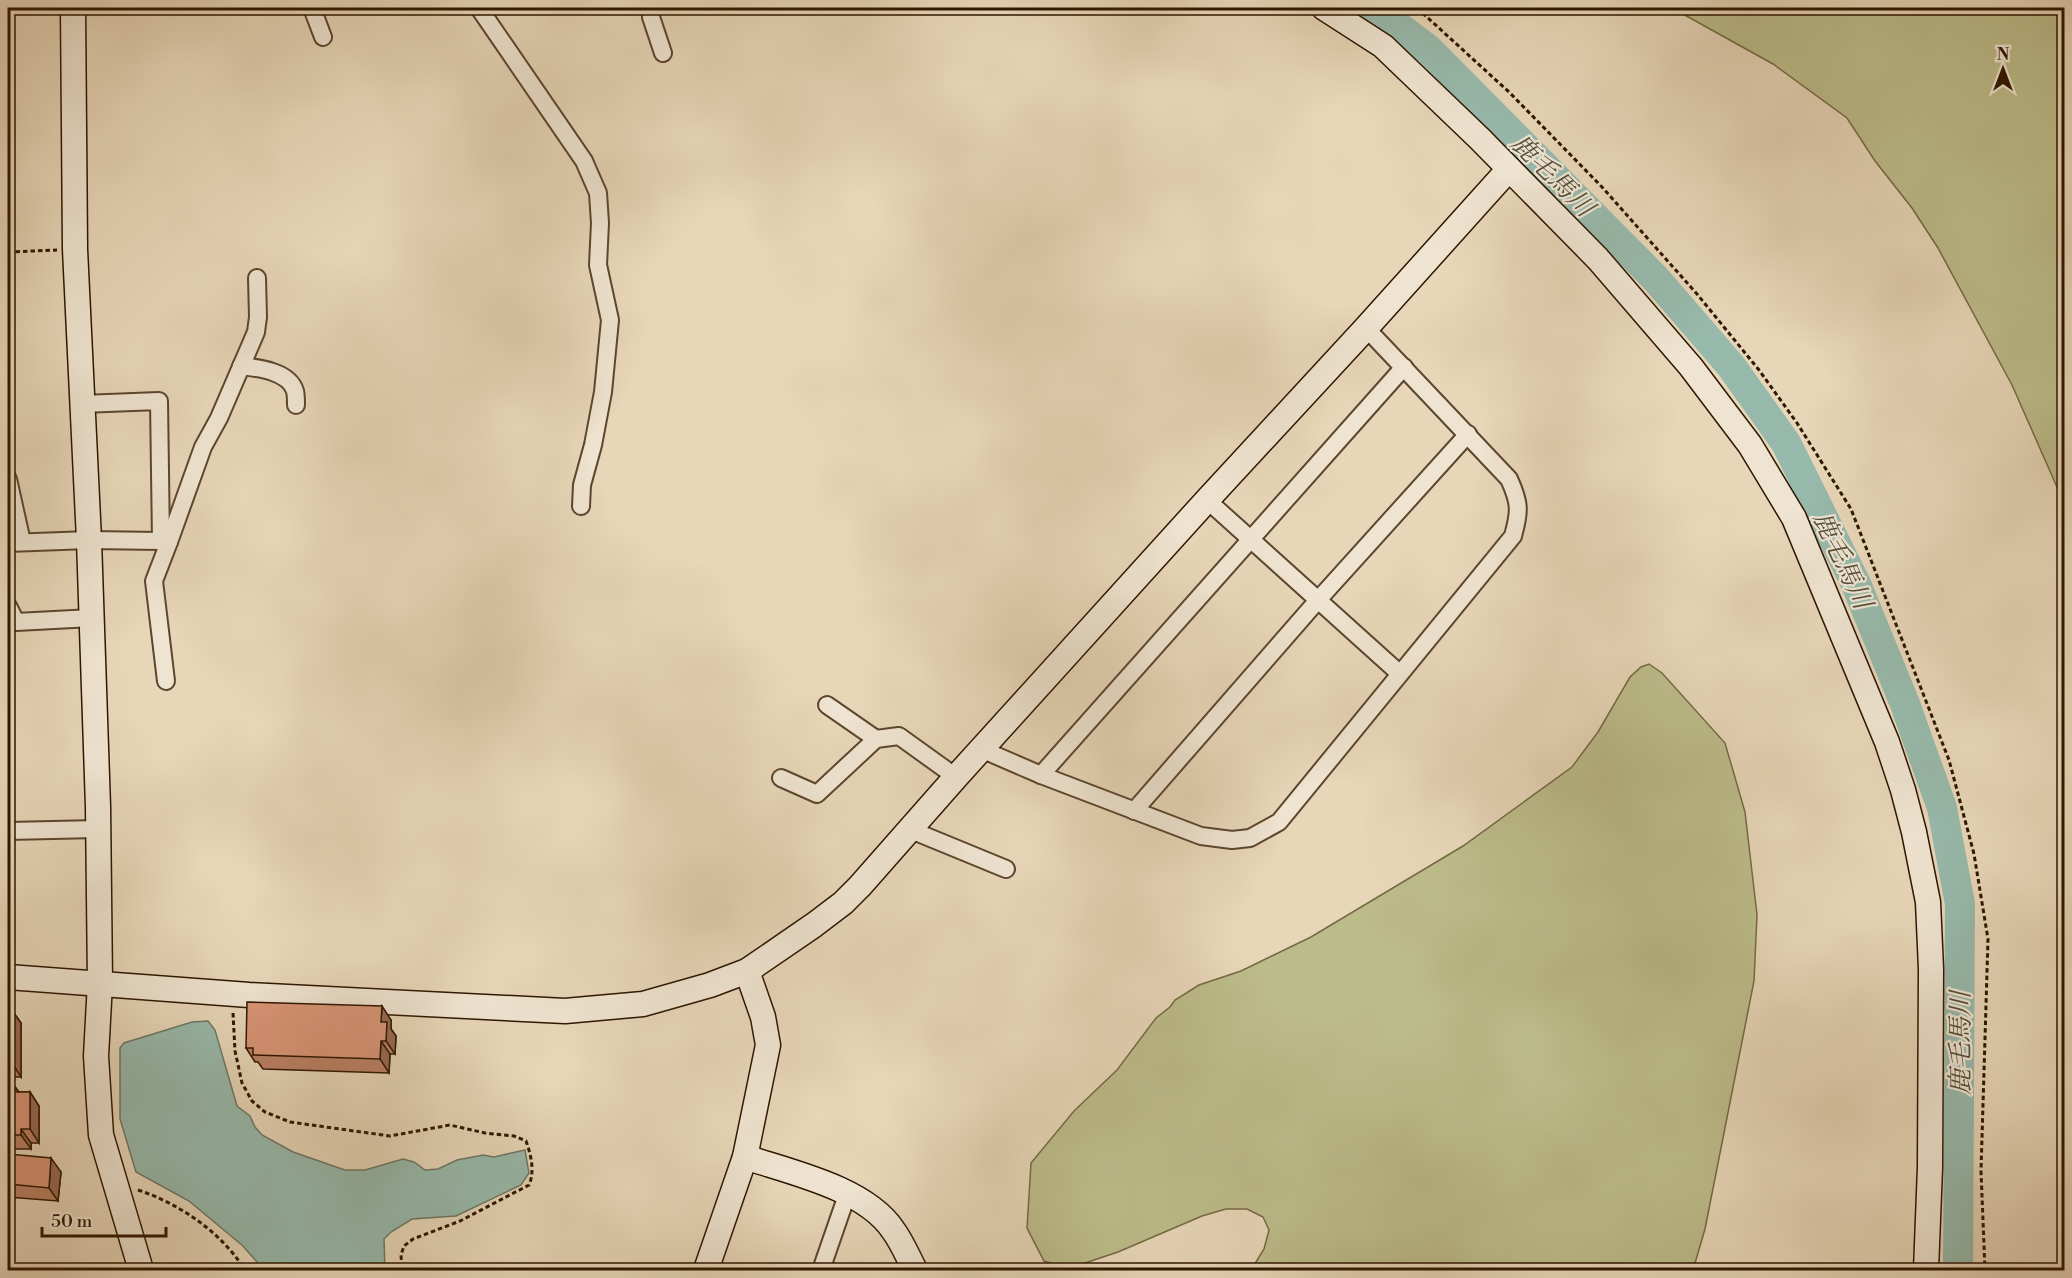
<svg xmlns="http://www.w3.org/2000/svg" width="2072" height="1278" font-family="'Libre Bodoni','Noto Serif JP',serif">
  <rect width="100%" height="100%" fill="#e7d6b8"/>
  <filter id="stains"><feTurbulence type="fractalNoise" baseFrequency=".00333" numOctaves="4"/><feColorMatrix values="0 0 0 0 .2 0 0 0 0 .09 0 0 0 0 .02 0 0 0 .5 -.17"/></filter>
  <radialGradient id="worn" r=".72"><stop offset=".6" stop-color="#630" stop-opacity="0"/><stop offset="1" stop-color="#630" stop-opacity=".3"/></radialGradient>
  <g fill="#bcbc8a" stroke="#756945" stroke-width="1.5">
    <polygon points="1672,8 2064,8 2064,503 2012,385 1938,248 1912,208 1875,161 1847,118 1773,64"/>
    <polygon points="1649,664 1662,673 1725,743 1745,812 1757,915 1754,981 1705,1229 1693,1270 1251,1270 1264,1249 1269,1230 1263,1217 1247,1209 1226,1209 1202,1216 1118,1252 1085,1263 1064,1267 1044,1261 1027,1228 1031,1163 1074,1111 1117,1070 1156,1018 1170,1007 1175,1000 1199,985 1241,971 1311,937 1463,846 1572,767 1598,732 1630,677 1641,667"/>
  </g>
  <polygon fill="#97b9ab" stroke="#6d7867" stroke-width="1.5" points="208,1021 215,1030 237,1106 250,1116 255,1127 262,1135 293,1152 345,1170 365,1170 403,1159 414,1162 425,1170 438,1169 457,1160 483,1155 494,1157 525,1150 529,1173 521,1185 456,1216 412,1219 391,1232 384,1239 385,1270 264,1270 243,1246 189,1201 136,1172 120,1119 120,1048 124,1043 192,1022"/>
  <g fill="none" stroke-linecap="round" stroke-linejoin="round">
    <polyline stroke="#97b9ab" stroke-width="30" points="1374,8 1429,50 1656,279 1731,366 1786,443 1856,584 1905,704 1942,808 1960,904 1958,1270"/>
    <g stroke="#5c462e" stroke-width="20">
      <g id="street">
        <polyline points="312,8 323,37"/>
        <polyline points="479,8 584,161 598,193 600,223 598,265 610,320 603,392 593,445 582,485 581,506"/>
        <polyline points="652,8 651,17 663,53"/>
        <path d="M 241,366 C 258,368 289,371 295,391 C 296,395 296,401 296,405"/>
        <polyline points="8,479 22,542"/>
        <polyline points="1207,500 1399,673"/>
        <polyline points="161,541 169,542 203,447 219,418 256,332 258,317 257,278"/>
        <polyline points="8,543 89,540 161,541 159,401 82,404"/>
        <polyline points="8,606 16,622 92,618"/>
        <polyline points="166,681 154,581 169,542"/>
        <polyline points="827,705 876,739"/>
        <path d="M 981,749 L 1041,775 L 1201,836 L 1232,840 L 1250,838 L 1279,822 L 1513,536 C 1520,511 1520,503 1509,479 L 1366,328"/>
        <polyline points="1041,775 1404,367"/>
        <polyline points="781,778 817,794 876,739 899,736 956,777"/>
        <polyline points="1134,811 1318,600 1468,434"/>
        <polyline points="911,830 1006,869"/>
        <polyline points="8,831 98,829"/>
        <polyline points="821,1270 848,1192"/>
      </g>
    </g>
    <g stroke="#2e1600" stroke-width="27">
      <g id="secondary">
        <polyline points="73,8 75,249 89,540 98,807 100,983 96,1056 101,1135 141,1270"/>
        <polyline points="1324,8 1383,46 1480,139 1598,259 1691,367 1750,445 1794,518 1887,742 1903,790 1914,832 1928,902 1931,969 1930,1167 1926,1270"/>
        <polyline points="8,977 249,995 565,1011 643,1004 710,985 747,971 814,925 843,903 860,886 956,777 1207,500 1366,328 1509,169"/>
        <path d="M 745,1157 C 790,1172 865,1188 893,1230 C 902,1242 908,1257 915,1270"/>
        <polyline points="706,1270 745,1157 768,1045 763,1017 747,971"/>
      </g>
    </g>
    <g stroke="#2e1600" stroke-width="3" stroke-dasharray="4.5 3" stroke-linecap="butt">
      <polyline points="1417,8 1509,92 1602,187 1697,294 1759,370 1797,423 1851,509 1949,760 1974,854 1988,939 1981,1171 1985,1270"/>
      <polyline points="8,252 57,250"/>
      <path d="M 233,1013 L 235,1051 L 242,1083 L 252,1101 L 265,1112 L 290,1122 L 390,1136 L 450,1125 L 485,1133 L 514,1136 L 526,1141 C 531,1155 535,1171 529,1185 L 460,1221 L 413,1239 L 404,1246 L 401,1255 L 402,1270"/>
      <path d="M 138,1190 C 180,1204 221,1232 245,1270"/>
    </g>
    <use href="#street" stroke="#efe4d1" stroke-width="16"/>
    <use href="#secondary" stroke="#efe4d1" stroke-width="24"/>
  </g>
  <g fill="#ba8065" stroke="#2e1600" stroke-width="1.5">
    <polygon points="8,1009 11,1009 21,1023 21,1077 8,1077"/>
    <polygon points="391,1020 391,1029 396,1036 395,1054 390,1054 389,1073 263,1069 258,1062 255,1062 246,1048"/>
    <polygon points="8,1084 13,1084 19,1092 30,1092 39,1106 39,1143 31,1143 31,1149 8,1149"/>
    <polygon points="8,1154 61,1172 58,1201 8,1197"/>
  </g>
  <g fill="#976853" stroke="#2e1600" stroke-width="1.5">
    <polygon points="382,1006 391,1020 391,1029 396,1036 395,1054 386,1041 381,1022"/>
    <polygon points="11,1009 21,1023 21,1077 12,1063"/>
    <polygon points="381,1041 390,1054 389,1073 380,1059"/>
    <polygon points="13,1084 23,1098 13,1092"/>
    <polygon points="30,1092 39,1106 39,1143 30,1129"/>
    <polygon points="21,1129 31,1143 31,1149 21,1135"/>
    <polygon points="51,1158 61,1172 58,1201 49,1188"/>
  </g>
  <g fill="#d89576" stroke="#2e1600" stroke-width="1.5">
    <polygon points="247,1002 382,1006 381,1022 387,1022 386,1041 381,1041 380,1059 253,1055 253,1048 246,1048"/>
    <polygon points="8,1009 11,1009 12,1063 8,1063"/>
    <polygon points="8,1084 13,1084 13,1092 30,1092 30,1129 21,1129 21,1135 8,1135"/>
    <polygon points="8,1154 51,1158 49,1188 8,1184"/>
  </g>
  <g text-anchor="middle" stroke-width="4.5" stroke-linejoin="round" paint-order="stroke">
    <g font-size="26" font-style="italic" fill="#534f3c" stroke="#efe4d1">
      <text transform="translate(1553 175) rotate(45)" y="9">鹿毛馬川</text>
      <text transform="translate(1843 560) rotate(65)" y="9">鹿毛馬川</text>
      <text transform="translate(1960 1043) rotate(-90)" y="9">鹿毛馬川</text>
    </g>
  </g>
  <rect width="2072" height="1278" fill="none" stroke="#e7d6b8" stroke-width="30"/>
  <rect x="9" y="9" width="2054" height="1260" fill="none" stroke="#2e1600" stroke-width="3"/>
  <rect x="15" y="15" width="2042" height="1248" fill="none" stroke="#2e1600" stroke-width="1.5"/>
  <g transform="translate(2003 69)" stroke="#efe4d1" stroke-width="4.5" paint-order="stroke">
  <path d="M0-4.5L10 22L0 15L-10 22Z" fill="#2e1600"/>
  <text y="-9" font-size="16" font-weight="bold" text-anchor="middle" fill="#2e1600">N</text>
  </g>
  <path d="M42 1227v9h124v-9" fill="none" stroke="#2e1600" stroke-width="3"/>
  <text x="51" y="1227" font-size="18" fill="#2e1600" stroke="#efe4d1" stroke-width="4.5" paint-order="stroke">50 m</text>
  <rect width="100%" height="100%" filter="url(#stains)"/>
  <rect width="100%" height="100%" fill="url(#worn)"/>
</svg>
